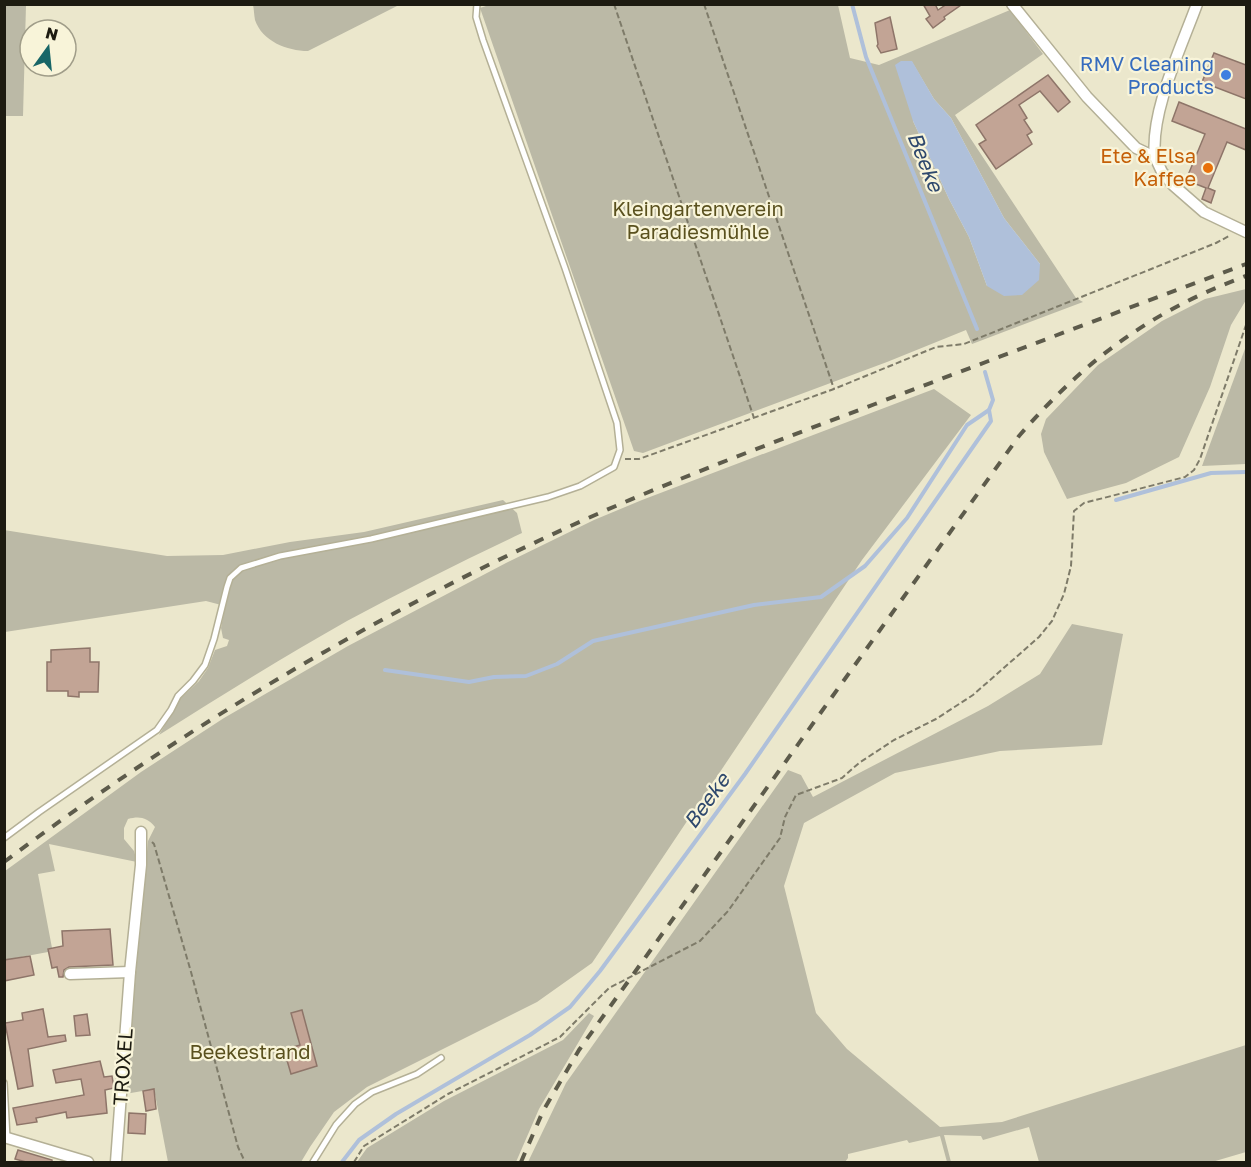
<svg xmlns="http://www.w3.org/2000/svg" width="1251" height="1167" font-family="'Golos Text',sans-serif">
  <rect width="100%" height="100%" fill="#ebe7cc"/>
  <g fill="#bbb9a6" fill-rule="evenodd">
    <polygon points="5,4 26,5 23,116 5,116"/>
    <path d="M 492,4 L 838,5 L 850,58 L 879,65 L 1010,10 L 1043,54 L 955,115 L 1076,298 L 1083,302 L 972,344 L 966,330 L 887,362 L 643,453 L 634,451 L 480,8 ZM 912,62 L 934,99 L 951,118 L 1004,218 L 1040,264 L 987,286 L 969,237 L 949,199 L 913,121 Z"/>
    <path d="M 253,5 L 253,4 L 399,5 L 308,51 C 287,51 262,41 255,20 C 254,15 254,9 253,5 Z"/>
    <polygon points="1246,289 1246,300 1231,325 1210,387 1179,457 1126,483 1067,499 1044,452 1041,434 1046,419 1098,365 1162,321 1205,299"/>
    <polygon points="1246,346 1246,464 1202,466"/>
    <path d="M 934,389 L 971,415 L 862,560 L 592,963 L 537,1002 L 367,1087 L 334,1112 L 310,1147 L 301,1162 L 168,1162 L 154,1089 L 125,1094 L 148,841 L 155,827 C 147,817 139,816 128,819 L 124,828 L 124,839 L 134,851 L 137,862 L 49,844 L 55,871 L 38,874 L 52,948 L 48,949 L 48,952 L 5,960 L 5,871 L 141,772 L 224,718 L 348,646 L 506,563 L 594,520 L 642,500 Z"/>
    <path d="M 503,500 L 517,513 L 522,533 C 463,561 404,590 347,621 C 283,657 221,696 159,735 L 180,699 L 199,681 L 208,668 L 215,650 L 227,646 L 229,640 L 223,638 L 221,628 L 225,606 L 206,601 L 5,632 L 4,530 L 167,556 L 223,555 L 290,542 L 364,532 Z"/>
    <polygon points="1072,624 1123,634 1102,745 1000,751 895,773 804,823 784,886 816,1013 847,1049 940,1127 1002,1122 1246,1045 1246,1152 1212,1162 1039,1162 1029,1127 983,1140 981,1136 944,1135 951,1162 947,1162 940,1136 909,1143 907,1140 848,1154 848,1158 845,1162 528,1162 566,1083 788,770 801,775 813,797 988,706 1040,674"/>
    <polygon points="589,1013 594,1016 539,1109 516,1162 357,1162 367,1148 444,1101 563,1040"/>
  </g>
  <polygon fill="#afc0da" points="901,61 912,61 934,99 951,118 1004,218 1040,264 1039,280 1022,295 1004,296 987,286 969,237 949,199 913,121 895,65"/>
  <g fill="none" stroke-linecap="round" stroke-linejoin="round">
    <g stroke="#afc0da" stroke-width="4">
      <polyline points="852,4 866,57 977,329"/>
      <polyline points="1116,500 1211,473 1246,472"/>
      <polyline points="385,670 469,682 494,677 526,676 557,664 593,641 754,605 821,597 865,566 907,518 967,425 989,410"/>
      <polyline points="342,1162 359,1140 396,1114 530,1035 570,1007 600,971 745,774 991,421 989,410 993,400 985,372"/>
    </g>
  </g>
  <g fill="#c2a495" stroke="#8e7569" stroke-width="1.5">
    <polygon points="923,4 935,4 938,10 947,4 961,5 944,17 945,19 933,28 926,19 930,16"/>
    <polygon points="890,17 897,49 881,53 877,46 878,44 875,23"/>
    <polygon points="1214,53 1246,65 1246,99 1202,82"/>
    <polygon points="1048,75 1070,102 1058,112 1040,91 1019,105 1027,118 1024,120 1032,132 1027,135 1032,144 996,169 979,144 986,140 976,125"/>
    <polygon points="1179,102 1246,129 1246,150 1227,142 1208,188 1215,191 1211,203 1202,199 1206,188 1186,180 1205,134 1172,121"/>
    <polygon points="90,648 90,662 99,662 98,692 79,692 79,697 68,696 68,691 47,691 47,662 51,662 51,650"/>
    <polygon points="110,929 113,965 69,967 64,970 63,977 59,977 57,967 52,968 48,949 63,946 62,931"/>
    <polygon points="30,956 34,975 4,981 4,960"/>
    <polygon points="43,1009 48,1037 65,1035 66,1041 28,1049 33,1086 18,1089 5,1023 23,1020 22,1013"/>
    <polygon points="302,1010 317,1066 291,1074 284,1050 300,1045 291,1013"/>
    <polygon points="87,1014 90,1035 76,1036 74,1016"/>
    <polygon points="100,1061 104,1077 112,1076 114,1088 105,1090 107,1113 67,1118 66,1112 36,1118 37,1122 17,1125 13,1108 84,1095 81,1079 56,1083 53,1070"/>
    <polygon points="154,1089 156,1109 146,1111 143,1091"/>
    <polygon points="129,1113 146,1114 145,1134 128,1133"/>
    <polygon points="18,1150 52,1160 52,1162 26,1162 15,1159"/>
  </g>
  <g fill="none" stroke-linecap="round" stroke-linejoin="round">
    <g stroke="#b4b096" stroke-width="8">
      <g id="service">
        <polyline points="4,838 39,812 157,730 171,710 178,696 193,681 205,665 214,639 227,587 230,578 241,568 280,556 371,539 548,497 580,486 614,467 620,450 617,423 565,268 483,40 476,17 477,4"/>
        <polyline points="4,1083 7,1138"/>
        <polyline points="313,1162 336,1125 355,1104 372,1092 417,1074 441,1058"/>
      </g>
    </g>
    <g stroke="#b4b096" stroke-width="13">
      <g id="minor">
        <polyline points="1012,4 1087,97 1136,148 1155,157 1162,172 1173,185 1204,212 1246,232"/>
        <path d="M 1155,157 C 1150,112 1181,48 1197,4"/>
        <polyline points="70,974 130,972"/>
        <polyline points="4,1137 88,1162"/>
        <polyline points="116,1162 130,972 141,865 141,832"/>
      </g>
    </g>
    <g stroke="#7e7b69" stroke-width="2" stroke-dasharray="6 3" stroke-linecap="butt">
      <polyline points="614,4 754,418"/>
      <polyline points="704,4 834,389"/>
      <polyline points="625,459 639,459 834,389 936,347 964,344 1216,243 1229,236"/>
      <polyline points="152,842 154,844 191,972 238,1147 245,1162"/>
      <polyline points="354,1162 364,1146 448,1094 560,1037 609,988 700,941 728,911 780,838 785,817 796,795 842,778 859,763 894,740 936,719 973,695 1039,637 1052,621 1064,594 1071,566 1074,511 1084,503 1185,477 1194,470 1200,459 1246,325"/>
    </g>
    <use href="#service" stroke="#fff" stroke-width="5"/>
    <use href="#minor" stroke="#fff" stroke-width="10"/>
    <g stroke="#5d5b4b" stroke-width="4" stroke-dasharray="10 10" stroke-linecap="butt">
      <path d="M 4,862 C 170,738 347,631 534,543 C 645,490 761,447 875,404 C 999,357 1123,310 1246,264"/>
      <path d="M 521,1162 L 543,1111 L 579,1050 L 1019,436 C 1085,360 1151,311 1246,276"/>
    </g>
  </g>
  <circle fill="#3f7fe0" stroke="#f8f4d9" stroke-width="2" cx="1226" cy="75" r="6"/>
  <circle fill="#e8710a" stroke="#f8f4d9" stroke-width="2" cx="1208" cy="168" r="6"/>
  <g text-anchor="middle" stroke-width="4.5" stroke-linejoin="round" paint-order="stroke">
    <g font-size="20" fill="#366cbe" stroke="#f8f4d9" text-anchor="end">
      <text x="1214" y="71">RMV Cleaning<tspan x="1214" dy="23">Products</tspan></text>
    </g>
    <g font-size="20" fill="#c56008" stroke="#f8f4d9" text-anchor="end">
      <text x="1196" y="163">Ete &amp; Elsa<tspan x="1196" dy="23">Kaffee</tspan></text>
    </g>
    <g font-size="20" fill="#5a511e" stroke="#f8f4d9">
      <text x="698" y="216">Kleingartenverein<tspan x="698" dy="23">Paradiesmühle</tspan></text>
      <text x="250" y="1059">Beekestrand</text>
    </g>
    <g font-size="20" fill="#1d1b11" stroke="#f8f4d9">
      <text transform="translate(123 1067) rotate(-86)" y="7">TROXEL</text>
    </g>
    <g font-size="21" font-style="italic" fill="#2e486d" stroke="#f8f4d9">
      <text transform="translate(925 162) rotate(68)" y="7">Beeke</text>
      <text transform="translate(707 801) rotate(-54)" y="7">Beeke</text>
    </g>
  </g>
  <rect width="1251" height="1167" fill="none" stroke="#1d1b11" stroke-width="12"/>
  <g transform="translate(48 48) rotate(15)"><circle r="28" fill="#f8f4d9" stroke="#a09d89" stroke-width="1.5"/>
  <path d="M0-4.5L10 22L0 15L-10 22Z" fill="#186667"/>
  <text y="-9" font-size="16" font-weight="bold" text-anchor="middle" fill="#1d1b11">N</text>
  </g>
</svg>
